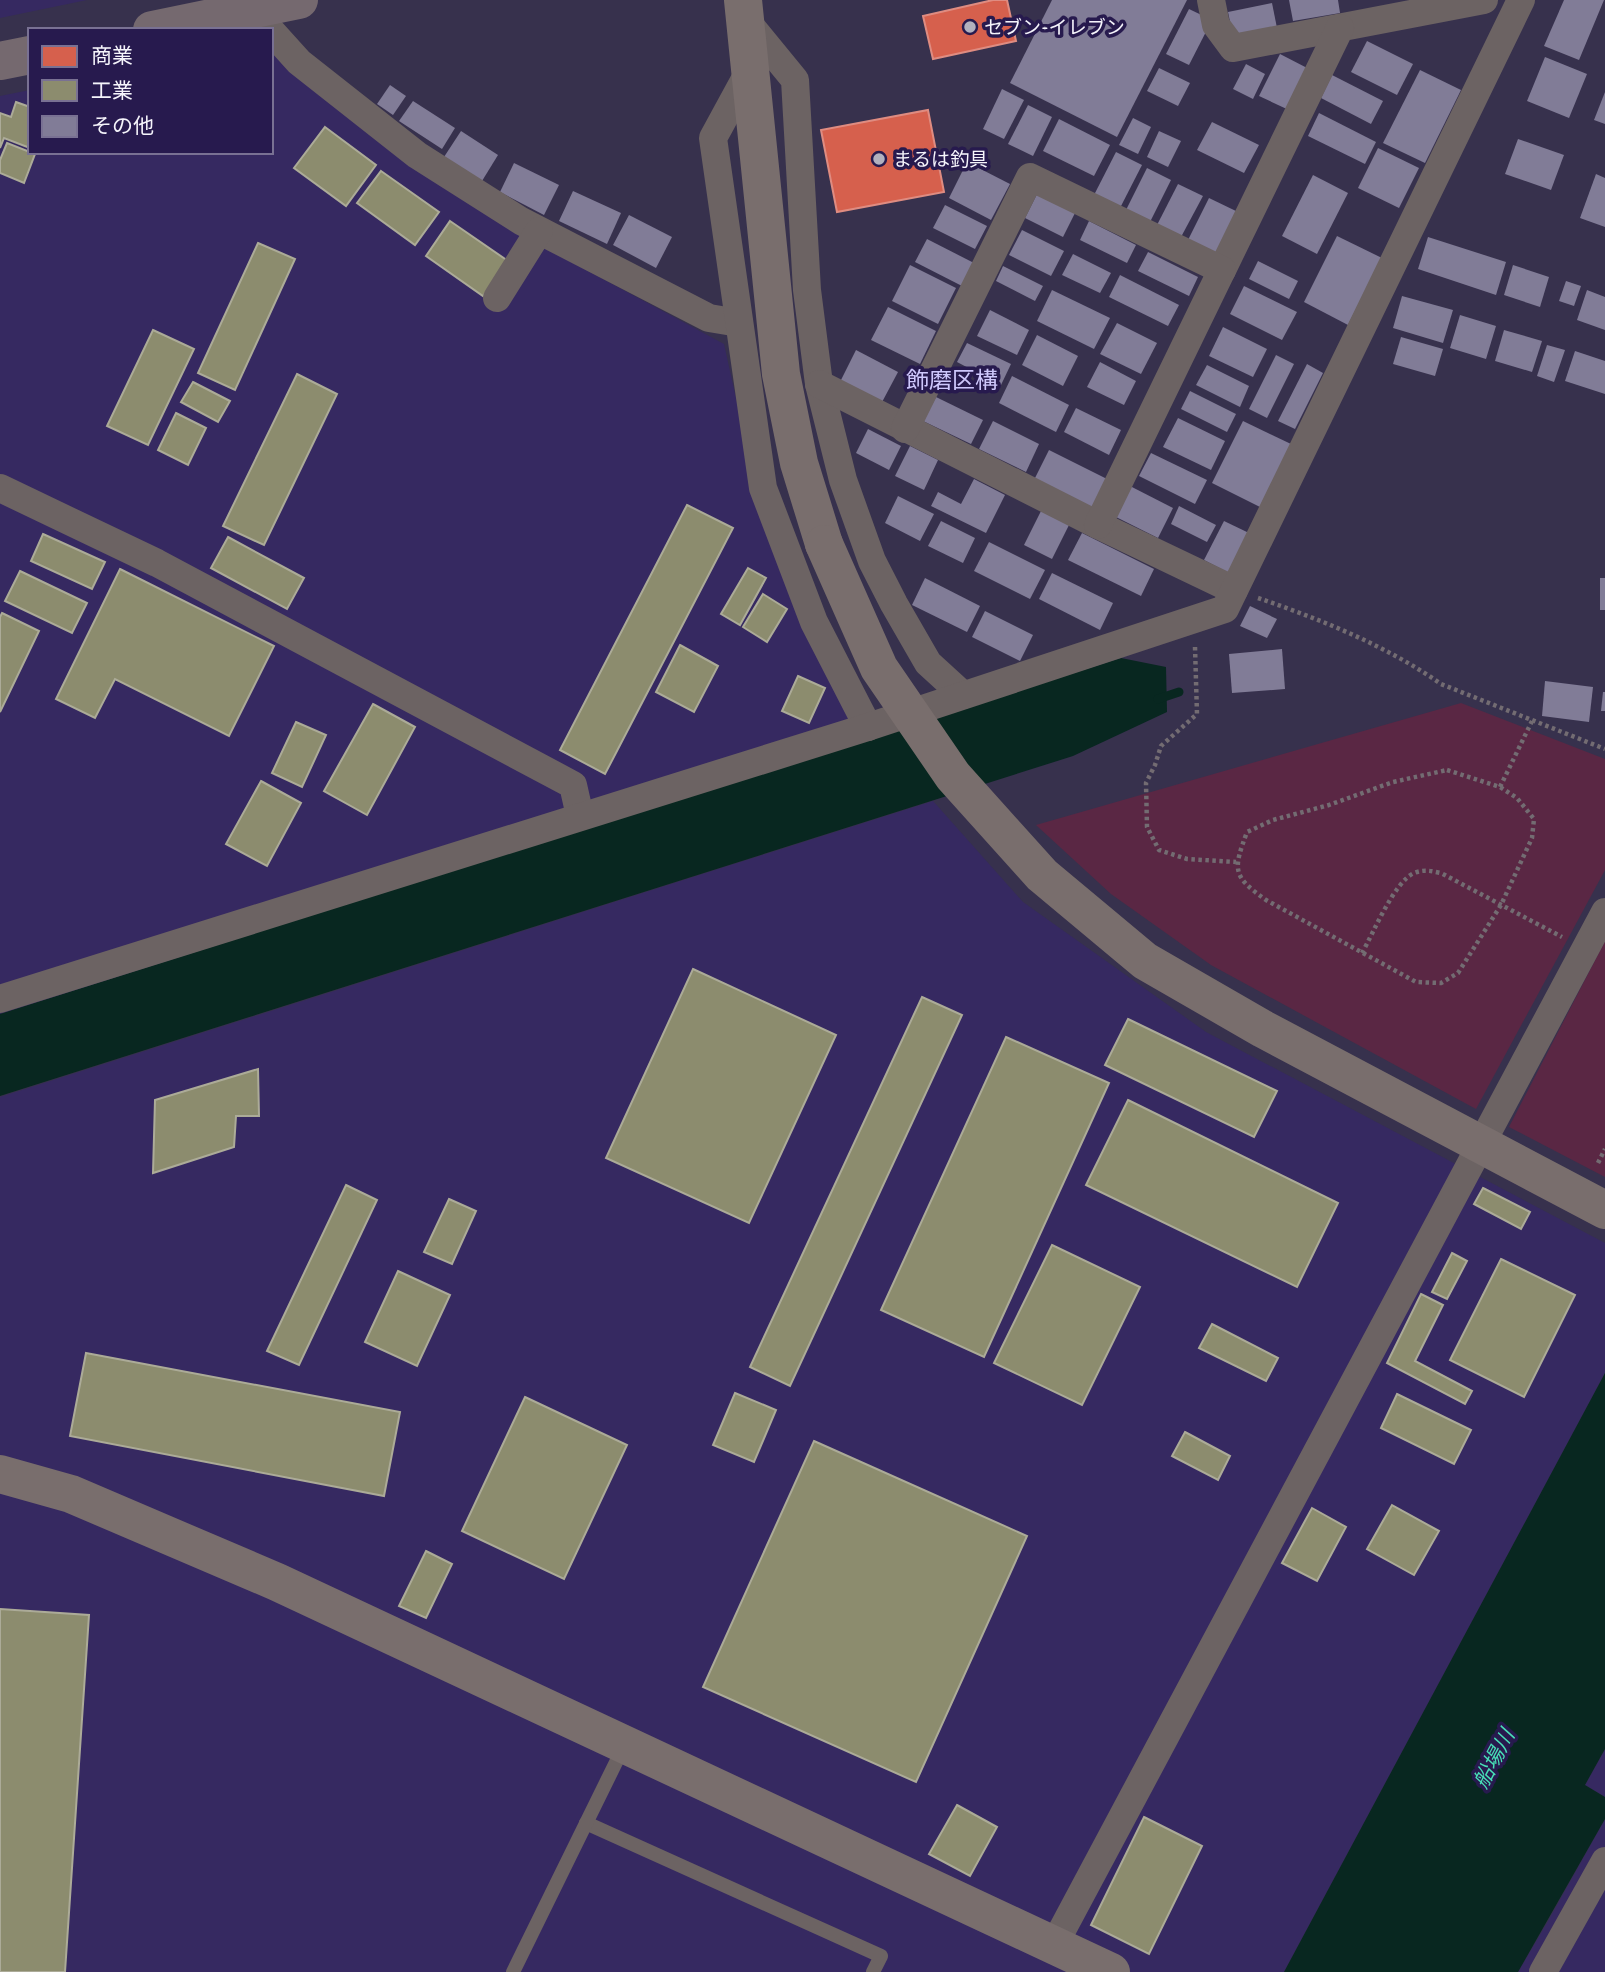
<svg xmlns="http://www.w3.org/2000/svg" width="1605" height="1972" font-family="'Varela Round','Noto Sans JP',sans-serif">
  <rect width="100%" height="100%" fill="#37314d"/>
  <g fill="#362961">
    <polygon points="0,0 87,0 0,18"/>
    <polygon points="271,48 519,234 724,344 764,525 875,736 0,1014 0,96 30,90 30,152 271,152"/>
    <polygon points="933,801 1023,902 1206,1032 1605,1243 1605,1373 1284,1972 0,1972 0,1097"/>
    <polygon points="1605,1749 1605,1797 1585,1785"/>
    <polygon points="1605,1819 1605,1972 1518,1972 1547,1923"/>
  </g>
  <g fill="#5a2744">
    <polygon points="1461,703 1605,759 1605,870 1476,1109 1211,965 1111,894 1036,825"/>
    <polygon points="1605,941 1605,1177 1509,1127"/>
  </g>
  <g fill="#082720">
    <polygon points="1121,658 1166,667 1167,712 1073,756 0,1096 0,1014"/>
    <polygon points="1605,1373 1605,1749 1585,1785 1605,1797 1605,1819 1518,1972 1284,1972"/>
  </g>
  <g fill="#d6604d" stroke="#df8c81" stroke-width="2">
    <polygon points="993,0 1007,0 1016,41 933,59 923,16"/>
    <polygon points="928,110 944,192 837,212 821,130"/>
  </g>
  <g fill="#8c8c6e" stroke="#acab98" stroke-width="2">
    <polygon points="16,102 30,107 30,148 4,138 0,148 0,113 11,117"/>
    <polygon points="325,127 376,165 346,206 294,168"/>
    <polygon points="7,143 35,154 24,183 0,173 0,160"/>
    <polygon points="381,171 439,212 415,245 357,203"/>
    <polygon points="450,221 508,261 483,296 426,256"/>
    <polygon points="258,243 295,259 235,390 198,373"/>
    <polygon points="153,330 194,349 148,445 107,426"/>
    <polygon points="297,374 337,394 264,545 223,526"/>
    <polygon points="193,382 230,401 218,422 181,402"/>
    <polygon points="176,413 206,428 188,465 158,450"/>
    <polygon points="687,505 733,528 605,774 560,750"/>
    <polygon points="43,534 105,562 92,589 31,561"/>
    <polygon points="228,537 304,578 287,609 211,568"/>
    <polygon points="748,568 766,578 740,625 721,614"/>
    <polygon points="120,569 274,646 229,736 115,679 95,718 56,699"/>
    <polygon points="20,571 87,603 72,633 5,601"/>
    <polygon points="763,594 787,609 767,642 743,627"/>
    <polygon points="2,613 39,631 0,712 0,617"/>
    <polygon points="680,645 718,666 694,712 656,692"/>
    <polygon points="798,676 825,688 809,723 782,711"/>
    <polygon points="373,704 415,727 367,815 324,791"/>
    <polygon points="296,722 326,735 302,787 272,773"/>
    <polygon points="261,781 301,803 267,866 226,844"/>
    <polygon points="693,969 836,1035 749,1223 606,1158"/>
    <polygon points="922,997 962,1015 790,1386 750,1367"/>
    <polygon points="1128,1019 1277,1091 1254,1137 1105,1065"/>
    <polygon points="1006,1037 1109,1083 984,1357 881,1310"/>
    <polygon points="258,1069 259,1116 236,1116 234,1147 153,1173 155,1100"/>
    <polygon points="1128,1100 1338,1203 1297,1287 1086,1185"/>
    <polygon points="346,1185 377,1200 299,1365 267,1351"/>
    <polygon points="1483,1188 1530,1212 1521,1229 1474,1204"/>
    <polygon points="449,1199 476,1211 452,1264 424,1252"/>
    <polygon points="1052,1245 1140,1287 1082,1405 994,1363"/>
    <polygon points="1452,1253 1467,1261 1447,1299 1432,1292"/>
    <polygon points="1501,1259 1575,1295 1524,1397 1450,1360"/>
    <polygon points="398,1271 450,1295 417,1366 365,1342"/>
    <polygon points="1421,1294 1443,1305 1415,1361 1472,1391 1465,1404 1387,1363"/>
    <polygon points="1212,1324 1278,1358 1266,1381 1199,1348"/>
    <polygon points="86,1353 400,1412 384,1496 70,1436"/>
    <polygon points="735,1393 776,1410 754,1462 713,1445"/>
    <polygon points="1397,1394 1471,1430 1454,1464 1381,1428"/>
    <polygon points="525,1397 627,1445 564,1579 462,1531"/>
    <polygon points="1185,1432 1230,1456 1218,1480 1172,1456"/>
    <polygon points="814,1441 1027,1536 916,1782 703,1687"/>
    <polygon points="1392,1505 1439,1531 1414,1575 1367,1549"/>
    <polygon points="1312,1508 1346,1527 1317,1581 1282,1563"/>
    <polygon points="426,1551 452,1564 426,1618 399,1606"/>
    <polygon points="0,1609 89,1615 65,1972 0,1972"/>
    <polygon points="957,1805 997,1827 970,1876 929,1854"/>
    <polygon points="1144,1817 1202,1846 1149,1954 1091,1925"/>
  </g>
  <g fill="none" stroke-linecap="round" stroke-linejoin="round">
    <polyline stroke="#082720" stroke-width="9" points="1158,699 1179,692"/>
  </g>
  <g fill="#817c97">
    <polygon points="1052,0 1187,0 1117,137 1010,83"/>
    <polygon points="1289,0 1338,0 1340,13 1293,21"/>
    <polygon points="1564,0 1604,0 1579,60 1544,46"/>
    <polygon points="1272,3 1277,28 1233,36 1228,12"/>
    <polygon points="1189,9 1212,20 1189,65 1166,54"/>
    <polygon points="1367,41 1413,64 1397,95 1351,72"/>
    <polygon points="1280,54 1311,70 1291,111 1259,96"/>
    <polygon points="1545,57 1587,74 1569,118 1527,101"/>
    <polygon points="1246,64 1265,74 1253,99 1233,89"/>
    <polygon points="1159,68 1190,83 1178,106 1147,91"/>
    <polygon points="1420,70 1461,90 1425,163 1383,143"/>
    <polygon points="1332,75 1383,101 1371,124 1321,98"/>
    <polygon points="390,85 406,96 393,115 377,104"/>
    <polygon points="1002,89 1024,100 1004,139 983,129"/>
    <polygon points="1605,92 1605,124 1594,120"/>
    <polygon points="413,101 455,128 442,149 399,121"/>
    <polygon points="1028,105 1052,117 1033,156 1008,144"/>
    <polygon points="1319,113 1376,142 1365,164 1308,136"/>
    <polygon points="1133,118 1151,127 1138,154 1119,145"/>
    <polygon points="1059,119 1110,145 1094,176 1043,151"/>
    <polygon points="1212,122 1259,145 1244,173 1197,150"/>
    <polygon points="461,131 498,155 482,181 444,157"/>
    <polygon points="1159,131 1181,141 1168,167 1147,157"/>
    <polygon points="1518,139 1564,155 1551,190 1505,174"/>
    <polygon points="1378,148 1419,168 1399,208 1358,188"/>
    <polygon points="1116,152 1142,165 1120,208 1094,195"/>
    <polygon points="967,162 1010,184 991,220 949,198"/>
    <polygon points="514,163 559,185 544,215 500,192"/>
    <polygon points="1147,168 1171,180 1150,222 1126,210"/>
    <polygon points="1596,174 1605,178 1605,227 1580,218"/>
    <polygon points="1313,175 1348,193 1317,254 1282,236"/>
    <polygon points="1178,184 1203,196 1181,237 1157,225"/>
    <polygon points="573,191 621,213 607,244 559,221"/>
    <polygon points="1037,194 1075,213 1063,237 1025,218"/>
    <polygon points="1209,198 1238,212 1217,255 1188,240"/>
    <polygon points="945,205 987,226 975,249 933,228"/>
    <polygon points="629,215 672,237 656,268 613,245"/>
    <polygon points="1089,221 1136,245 1127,263 1080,240"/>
    <polygon points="1022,230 1064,251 1051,276 1009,255"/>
    <polygon points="1337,236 1382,258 1348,325 1304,302"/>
    <polygon points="1428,237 1506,262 1496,295 1418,269"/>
    <polygon points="927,239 974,263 962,286 915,262"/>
    <polygon points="1148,252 1198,277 1189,296 1138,271"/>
    <polygon points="1073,254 1111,273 1100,293 1062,275"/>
    <polygon points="1258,261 1298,281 1289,299 1249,279"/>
    <polygon points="910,265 956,288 938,324 892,301"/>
    <polygon points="1513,265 1549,277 1540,307 1504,295"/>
    <polygon points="1003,266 1043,286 1035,301 996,281"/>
    <polygon points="1120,275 1179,305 1168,326 1109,297"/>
    <polygon points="1566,281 1581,286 1574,306 1559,301"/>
    <polygon points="1244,286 1297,312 1282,340 1230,314"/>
    <polygon points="1052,290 1110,318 1094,349 1037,321"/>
    <polygon points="1587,290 1605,297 1605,330 1577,320"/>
    <polygon points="1402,296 1453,310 1443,343 1393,328"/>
    <polygon points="888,307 936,331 920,364 871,340"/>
    <polygon points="990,310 1029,330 1017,355 977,336"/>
    <polygon points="1460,315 1496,326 1486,359 1450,348"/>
    <polygon points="1117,323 1157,343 1141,374 1100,354"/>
    <polygon points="1223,327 1267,349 1253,377 1209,356"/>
    <polygon points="1504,330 1542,341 1532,372 1495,361"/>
    <polygon points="1037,335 1078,356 1063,386 1022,365"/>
    <polygon points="1401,337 1443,349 1435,376 1393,364"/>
    <polygon points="967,343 1011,364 1001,385 957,362"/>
    <polygon points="1547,345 1565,350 1554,382 1537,376"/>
    <polygon points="856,350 898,372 881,404 840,382"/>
    <polygon points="1575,351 1605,361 1605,394 1565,381"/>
    <polygon points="1276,355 1294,364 1267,418 1249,409"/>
    <polygon points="1100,362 1136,381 1124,405 1087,387"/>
    <polygon points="1307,364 1323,373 1295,429 1278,421"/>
    <polygon points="1207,365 1249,386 1240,407 1196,385"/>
    <polygon points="1012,376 1069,405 1056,432 999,403"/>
    <polygon points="1190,391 1236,414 1227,432 1181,409"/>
    <polygon points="936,397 983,420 971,444 923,421"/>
    <polygon points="1076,408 1121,430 1109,455 1064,432"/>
    <polygon points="1178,418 1225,441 1211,470 1163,447"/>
    <polygon points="993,421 1039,444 1026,472 979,449"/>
    <polygon points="1243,421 1291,444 1260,507 1212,483"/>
    <polygon points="868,429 901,446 889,470 856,453"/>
    <polygon points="910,446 938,460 924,490 895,476"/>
    <polygon points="1049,450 1107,479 1092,509 1034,480"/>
    <polygon points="1151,453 1207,480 1195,504 1139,476"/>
    <polygon points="974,479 1005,495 986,533 931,506 938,492 961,504"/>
    <polygon points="1128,485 1173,508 1158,538 1112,515"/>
    <polygon points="898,496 934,514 920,541 885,523"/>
    <polygon points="1179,506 1216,525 1207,542 1171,524"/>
    <polygon points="1041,511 1069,525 1052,559 1024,545"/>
    <polygon points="941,521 975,538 963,563 928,546"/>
    <polygon points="1224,521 1249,533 1229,573 1204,560"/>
    <polygon points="1082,533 1154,569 1141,596 1068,560"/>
    <polygon points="989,542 1045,570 1030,599 974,571"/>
    <polygon points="1052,573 1113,603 1100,630 1039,599"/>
    <polygon points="925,578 980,606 967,632 912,605"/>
    <rect x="1600" y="578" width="5" height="32"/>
    <polygon points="1250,606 1277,619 1267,638 1240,626"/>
    <polygon points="985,611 1033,635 1020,661 972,637"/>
    <polygon points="1282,649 1285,689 1232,693 1229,654"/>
    <polygon points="1545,681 1593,687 1589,722 1542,716"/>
    <polygon points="1603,692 1605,692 1605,711 1601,711"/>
  </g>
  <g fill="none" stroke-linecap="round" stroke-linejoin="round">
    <g stroke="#736c72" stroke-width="4.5" stroke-dasharray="3.5 3.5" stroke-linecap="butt">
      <path d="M 1258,598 C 1320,619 1387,646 1441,684 L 1605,749"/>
      <polyline points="1195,647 1197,714 1161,746 1155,765 1146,783 1147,827 1159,850 1187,859 1236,862"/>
      <path d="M 1447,770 L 1500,787 L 1517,798 L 1534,819 L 1532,838 L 1501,905 L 1458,973 L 1441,983 L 1416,982 L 1266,900 C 1232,876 1233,870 1247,832 L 1273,820 L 1329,805 L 1393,782 Z"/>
      <polyline points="1500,787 1532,721"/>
      <path d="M 1362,953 C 1373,934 1394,882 1414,873 C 1424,869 1431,871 1441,873 L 1562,937"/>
      <polyline points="1598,1163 1605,1149"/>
    </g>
    <g stroke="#6c6363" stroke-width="14">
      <polyline points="586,1823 881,1956 873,1972"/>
      <polyline points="513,1972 624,1746"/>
    </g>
    <g stroke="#6c6363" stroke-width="28">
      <polyline points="1211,0 1216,25 1233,48 1484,0"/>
      <polyline points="745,19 795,80 807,290 819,384 843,480 872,561 894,604 928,663 963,695"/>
      <polyline points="271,31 299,62 417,155 521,221 709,318 739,323"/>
      <polyline points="750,70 713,138 763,488 814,622 868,727"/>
      <polyline points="1222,270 1340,28"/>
      <polyline points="497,298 539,231"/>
      <polyline points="819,384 1098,525 1234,590"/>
      <polyline points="905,429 1030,177 1222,270 1098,525"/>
      <polyline points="0,488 157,563 573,785 580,816"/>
      <polyline points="0,999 868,727 1225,609 1521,0"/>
      <polyline points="1054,1945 1605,912"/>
      <polyline points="1543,1972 1605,1861"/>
    </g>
    <g stroke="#796e6d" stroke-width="38">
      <polyline points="743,0 781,374 799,463 824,544"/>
      <polyline points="0,1474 71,1494 277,1582 1111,1972"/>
    </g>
    <g stroke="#75696f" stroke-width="38">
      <polyline points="152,30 299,0"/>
      <polyline points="0,61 30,55"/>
    </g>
    <polyline stroke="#796e6d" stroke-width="38" points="824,544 879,668 953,776 1042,875 1145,961 1263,1029 1605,1210"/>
  </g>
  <g fill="#b2b0be" stroke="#271a4e" stroke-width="2.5">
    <circle cx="970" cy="27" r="7"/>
    <circle cx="879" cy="159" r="7"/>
  </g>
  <g text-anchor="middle" stroke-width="7" stroke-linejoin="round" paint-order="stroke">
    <g font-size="19" fill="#f5f4fb" stroke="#271a4e" text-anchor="start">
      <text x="984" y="34">セブン-イレブン</text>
      <text x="893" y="166">まるは釣具</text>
    </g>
    <g font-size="21" font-style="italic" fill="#47dfb6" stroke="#271a4e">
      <text transform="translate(1494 1759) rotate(-62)" y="7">船場川</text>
    </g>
    <g font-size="23" fill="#cec7fc" stroke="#271a4e">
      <text x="952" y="388">飾磨区構</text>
    </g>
  </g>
  <rect x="28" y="28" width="245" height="126" fill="#271a4e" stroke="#797193" stroke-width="2"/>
  <rect x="42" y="46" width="35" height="21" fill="#d6604d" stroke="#797193" stroke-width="2"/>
  <text x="91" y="63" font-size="21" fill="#f5f4fb">商業</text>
  <rect x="42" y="80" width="35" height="21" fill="#8c8c6e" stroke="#797193" stroke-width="2"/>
  <text x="91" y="98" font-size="21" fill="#f5f4fb">工業</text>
  <rect x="42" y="116" width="35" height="21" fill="#817c97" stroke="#797193" stroke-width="2"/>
  <text x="91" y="133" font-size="21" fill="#f5f4fb">その他</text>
</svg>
